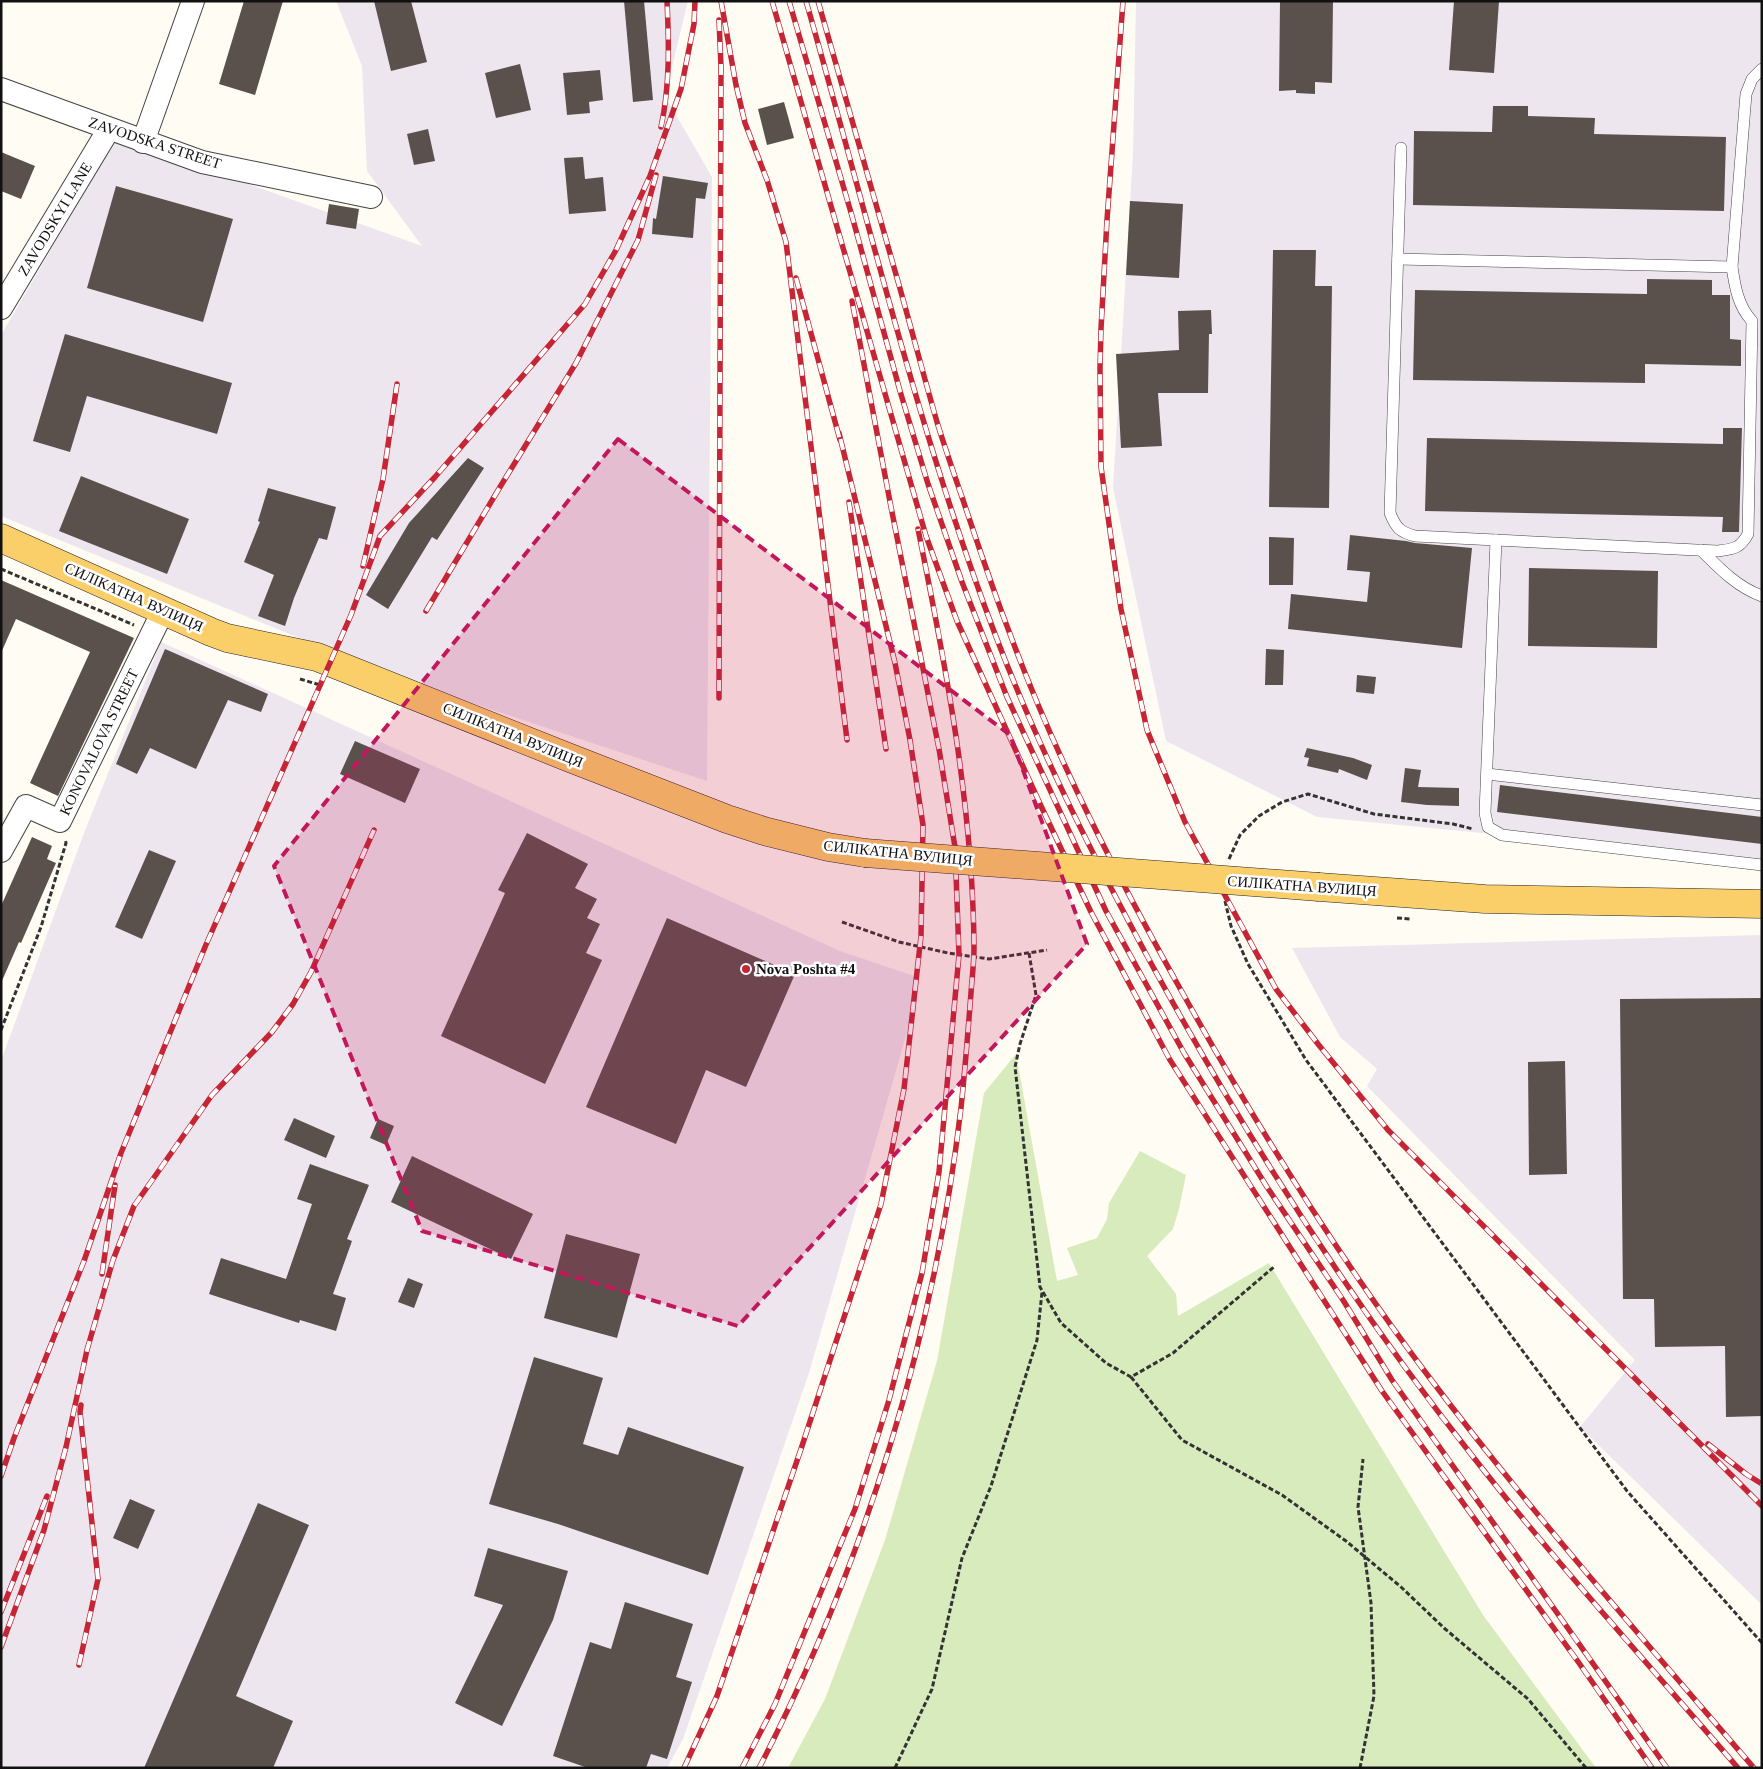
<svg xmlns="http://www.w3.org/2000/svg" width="1763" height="1769" font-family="Georgia,serif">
  <rect width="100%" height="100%" fill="#fffcf4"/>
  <g fill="#ede6ef">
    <polygon points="336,1 688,1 665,96 712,177 707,781 399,679 1,516 1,335 117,137 422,246 367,171 362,66"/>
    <polygon points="1136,1 1762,1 1762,860 1317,817 1166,741 1113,488 1133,154"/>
    <polygon points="161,642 840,951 917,977 912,1015 809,1373 683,1739 667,1768 1,1768 1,1061 84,833"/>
    <polygon points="1762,935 1762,1605 1580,1427 1635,1360 1367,1086 1377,1069 1340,1037 1292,948"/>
  </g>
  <polygon fill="#d7ebbc" points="1016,1054 1057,1281 1078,1275 1067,1248 1097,1238 1107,1219 1109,1203 1140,1151 1186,1175 1179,1209 1173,1229 1147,1256 1176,1294 1178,1316 1269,1263 1483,1615 1596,1768 788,1768 825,1699 885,1540 937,1361 984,1093"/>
  <g fill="#5a514d">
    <polygon points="244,1 283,1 255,95 219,84"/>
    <polygon points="374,1 411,1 427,62 391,71"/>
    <polygon points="624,1 644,1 653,100 633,102"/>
    <polygon points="1280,1 1333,1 1332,83 1315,82 1315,94 1296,93 1296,90 1279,91"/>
    <polygon points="1454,1 1499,1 1494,73 1449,70"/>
    <polygon points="520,64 531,110 496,118 485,73"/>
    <polygon points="600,70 603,100 589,102 590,113 567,115 563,73"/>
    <polygon points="784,102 794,138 767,145 758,109"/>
    <polygon points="1493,106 1528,106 1528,116 1595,118 1594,134 1726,137 1724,211 1413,205 1414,131 1492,132"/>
    <polygon points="428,129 435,161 414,165 407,134"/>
    <polygon points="1,152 35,166 21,199 1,191"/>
    <polygon points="583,157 585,179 603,177 606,211 569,214 564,158"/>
    <polygon points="663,176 708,183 705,199 696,198 693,238 652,234 653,218 656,219"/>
    <polygon points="116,186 233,219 203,322 87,288"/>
    <polygon points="1130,201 1183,204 1179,278 1126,275"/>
    <polygon points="329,204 359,209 356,229 326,224"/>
    <polygon points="1273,250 1316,250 1315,286 1332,286 1329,508 1269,507"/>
    <polygon points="1647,279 1712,280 1712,295 1730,295 1730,339 1741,340 1741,366 1645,364 1645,383 1413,380 1415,290 1647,294"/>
    <polygon points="1211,310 1212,334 1209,334 1208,393 1158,393 1162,446 1121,448 1116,354 1179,350 1178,311"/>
    <polygon points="65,334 232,383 217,434 87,396 70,452 33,441"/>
    <polygon points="1723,428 1742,428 1739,532 1722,532 1723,517 1425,511 1427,438 1723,444"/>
    <polygon points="468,458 484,468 437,540 432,537 388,609 366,595 409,523"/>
    <polygon points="81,476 189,519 167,574 59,531"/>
    <polygon points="268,488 336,507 327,540 319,538 294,598 285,626 258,616 274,575 244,562 260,522 258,521"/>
    <polygon points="1350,535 1406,541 1415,543 1472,548 1462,648 1288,629 1291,594 1367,602 1370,572 1347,570"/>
    <polygon points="1269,537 1294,538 1293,585 1269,585"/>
    <polygon points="1529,568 1658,571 1657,648 1528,646"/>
    <polygon points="1,580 134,638 58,796 30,783 90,652 16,619 1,653"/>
    <polygon points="165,649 268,694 261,712 228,700 196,769 150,748 137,774 116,764"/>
    <polygon points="1266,649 1284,650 1283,685 1265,685"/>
    <polygon points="1357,675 1376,677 1374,694 1356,692"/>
    <polygon points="355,741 420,769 405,803 340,774"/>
    <polygon points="1307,748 1353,758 1372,765 1367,780 1339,769 1338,773 1307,766 1309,758 1304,757"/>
    <polygon points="1405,768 1421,770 1418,787 1459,788 1459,806 1427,805 1401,802"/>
    <polygon points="1500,785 1762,817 1762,844 1497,812"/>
    <polygon points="527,833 588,864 575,888 597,899 587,918 600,924 586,953 602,960 545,1084 441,1036 505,893 498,890"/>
    <polygon points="32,837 52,846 47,859 56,863 21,943 19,942 1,983 1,906"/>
    <polygon points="149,850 176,861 142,939 115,927"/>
    <polygon points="667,918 795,974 746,1087 706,1070 676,1144 586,1107"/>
    <polygon points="1762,998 1762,1416 1726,1417 1725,1346 1655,1347 1654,1299 1623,1299 1620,999"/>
    <polygon points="1565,1061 1567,1174 1529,1175 1528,1062"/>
    <polygon points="294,1118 335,1136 326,1158 284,1140"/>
    <polygon points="378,1119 394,1126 386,1145 370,1138"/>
    <polygon points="412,1156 533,1214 511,1259 391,1202"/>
    <polygon points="310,1164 369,1185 347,1239 352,1241 333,1294 346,1298 336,1331 300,1320 299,1323 209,1294 221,1258 286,1279 312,1204 297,1199"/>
    <polygon points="566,1234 640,1254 617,1338 544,1318"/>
    <polygon points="408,1278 423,1284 414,1308 398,1302"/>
    <polygon points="534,1357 603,1378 583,1444 618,1455 628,1427 744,1467 708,1575 558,1524 489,1504"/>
    <polygon points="130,1499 155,1510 138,1549 113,1538"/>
    <polygon points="258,1503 309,1525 236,1696 293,1721 273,1768 144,1768"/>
    <polygon points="488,1548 568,1571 553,1620 502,1726 455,1703 503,1605 474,1596"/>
    <polygon points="625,1602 693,1624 676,1677 692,1682 667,1759 651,1754 646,1768 588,1768 553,1756 590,1642 611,1649"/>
  </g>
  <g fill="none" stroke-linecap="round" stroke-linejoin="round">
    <g stroke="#444" stroke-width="12">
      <g id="lane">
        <path d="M 1401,148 L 1390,513 C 1396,528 1400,532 1415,536 L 1717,551 C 1733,549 1740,549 1748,534 L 1752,321 C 1738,306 1735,287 1732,267 L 1746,94 L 1752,79 L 1762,69"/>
        <polyline points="1398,259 1732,267"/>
        <polyline points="1496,540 1485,813 1488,827 1502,835 1762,865"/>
        <path d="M 1701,550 C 1719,568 1737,587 1762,596"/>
        <polyline points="1487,774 1762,805"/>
      </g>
    </g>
    <g stroke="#444" stroke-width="24">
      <g id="street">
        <polyline points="1,89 202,162 371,197"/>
        <polyline points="143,142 193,1"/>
        <polyline points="1,308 109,129"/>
        <polyline points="1,851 26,806 60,821 164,609"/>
      </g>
    </g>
    <g stroke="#222" stroke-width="29">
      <g id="primary">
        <polyline points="1,538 211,632 227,638 317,657 570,758 727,819 764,831 828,847 865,853"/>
        <polyline points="1319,887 1485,899 1762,904"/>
      </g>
    </g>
    <g stroke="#333" stroke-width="3" stroke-dasharray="5 2.5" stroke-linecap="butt">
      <polyline points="1,569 134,625"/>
      <polyline points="300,679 320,685"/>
      <polyline points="1229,859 1240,835 1259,816 1282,802 1308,794 1374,814 1453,824 1473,829"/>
      <polyline points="1225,901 1231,926 1248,964 1306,1060 1627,1491 1762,1643"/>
      <polyline points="1397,918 1411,919"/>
      <polyline points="842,922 899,942 948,953 989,959 1047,950"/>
      <polyline points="1029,953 1036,995 1020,1044 1015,1067 1040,1287 1061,1323 1106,1363 1131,1377 1173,1353 1275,1266"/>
      <polyline points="1,1030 41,927 66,843 65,839"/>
      <polyline points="1131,1377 1182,1440 1282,1495 1346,1541 1401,1587 1444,1628 1528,1699 1586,1768"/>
      <polyline points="895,1768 932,1689 962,1558 991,1486 1037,1340 1042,1292"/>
      <polyline points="1360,1768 1374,1696 1371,1603 1358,1507 1363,1459"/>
    </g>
    <use href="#lane" stroke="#fff" stroke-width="11"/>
    <use href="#street" stroke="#fff" stroke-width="22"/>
    <use href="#primary" stroke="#facf69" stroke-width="28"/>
    <g stroke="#c52534" stroke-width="5.5">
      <g id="rail">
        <polyline points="721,1 736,85 745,123 767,180 786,242 847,740"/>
        <polyline points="772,1 926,536 957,621 1041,806 1091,912 1170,1060 1382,1391 1579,1663 1652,1768"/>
        <polyline points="789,1 852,216 900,391 928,484 962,582 1007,697 1106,911 1184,1053 1267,1187 1343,1300 1392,1380 1667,1768"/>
        <path d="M 806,1 C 867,213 917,428 995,634 C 1038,748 1094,858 1152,965 C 1246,1137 1352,1304 1474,1458 C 1558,1565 1649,1665 1738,1768"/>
        <path d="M 818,1 C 845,96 872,190 899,285 C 912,331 924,377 937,422 C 945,448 954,474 963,500 C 978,545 993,590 1010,634 C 1056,758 1117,876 1182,992 C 1256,1125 1337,1255 1429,1377 C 1531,1512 1643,1639 1754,1768"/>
        <polyline points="1123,1 1107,220 1101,329 1100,368 1101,467 1121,609 1147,730 1185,822 1276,989 1318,1044 1388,1130 1762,1506"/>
        <polyline points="719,20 721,67 719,698"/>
        <path d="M 661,127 C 670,86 669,43 667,1"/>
        <polyline points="796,278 840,440"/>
        <polyline points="849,502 886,749"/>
        <polyline points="363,566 383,479 397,384"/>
        <polyline points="426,611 500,487 576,363 638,240 656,175"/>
        <polyline points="102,1274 115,1185"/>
        <polyline points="1708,1444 1746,1474 1762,1484"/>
        <polyline points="1,1476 14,1438 84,1261 121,1153 205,947 351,615 380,536 435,477 585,304 616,250 650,176 681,89 694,24 695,1"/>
        <polyline points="1,1612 47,1496"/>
        <polyline points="1,1647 44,1530 66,1447 87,1350 113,1260 134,1206 212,1095 272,1032 293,1004 311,972 374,830"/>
        <polyline points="79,1665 98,1579 80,1412 81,1405"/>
        <polyline points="684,1768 717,1696 802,1446 881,1204 904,1089 921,936 923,825 910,740 895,663 839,433"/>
        <polyline points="742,1768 775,1704 855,1509 889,1400 922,1273 939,1172 959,955 955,847 939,749 891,507 852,301"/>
        <path d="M 759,1768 C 865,1563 934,1337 961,1108 C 965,1070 968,1032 971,993 C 972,978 974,963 974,948 C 973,807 946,667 918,529"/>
      </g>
    </g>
    <use href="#rail" stroke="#fff" stroke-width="4" stroke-dasharray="11" stroke-linecap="butt"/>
    <g stroke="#222" stroke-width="29" stroke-linecap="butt">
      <polyline id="primary-bridge" points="865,853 1319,887"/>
    </g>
    <use href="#primary-bridge" stroke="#facf69" stroke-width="28"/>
  </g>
  <path fill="#c2185b" fill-opacity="0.2" stroke="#c2185b" stroke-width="4" stroke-dasharray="10 6" stroke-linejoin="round" d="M 618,439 L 1010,735 L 1087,944 L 738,1326 L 422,1231 L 274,866 Z"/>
  <circle fill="#c52534" stroke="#fff" stroke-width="2" cx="746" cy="969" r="5"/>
  <g text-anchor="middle" stroke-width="5" stroke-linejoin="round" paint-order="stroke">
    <g font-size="15" fill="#111" stroke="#fff">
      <text transform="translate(155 143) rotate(18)" y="5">ZAVODSKA STREET</text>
      <text transform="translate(55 219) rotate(-59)" y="5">ZAVODSKYI LANE</text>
      <text transform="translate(134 597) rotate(24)" y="5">СИЛІКАТНА ВУЛИЦЯ</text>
      <text transform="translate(513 735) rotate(22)" y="5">СИЛІКАТНА ВУЛИЦЯ</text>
      <text transform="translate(99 742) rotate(-64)" y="5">KONOVALOVA STREET</text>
      <text transform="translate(898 853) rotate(6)" y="5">СИЛІКАТНА ВУЛИЦЯ</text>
      <text transform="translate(1302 886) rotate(4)" y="5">СИЛІКАТНА ВУЛИЦЯ</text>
    </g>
    <g font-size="15" font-weight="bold" fill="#111" stroke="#fff" text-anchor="start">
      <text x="756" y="974">Nova Poshta #4</text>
    </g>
  </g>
  <rect width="1763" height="1769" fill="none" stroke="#111111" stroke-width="5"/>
</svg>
